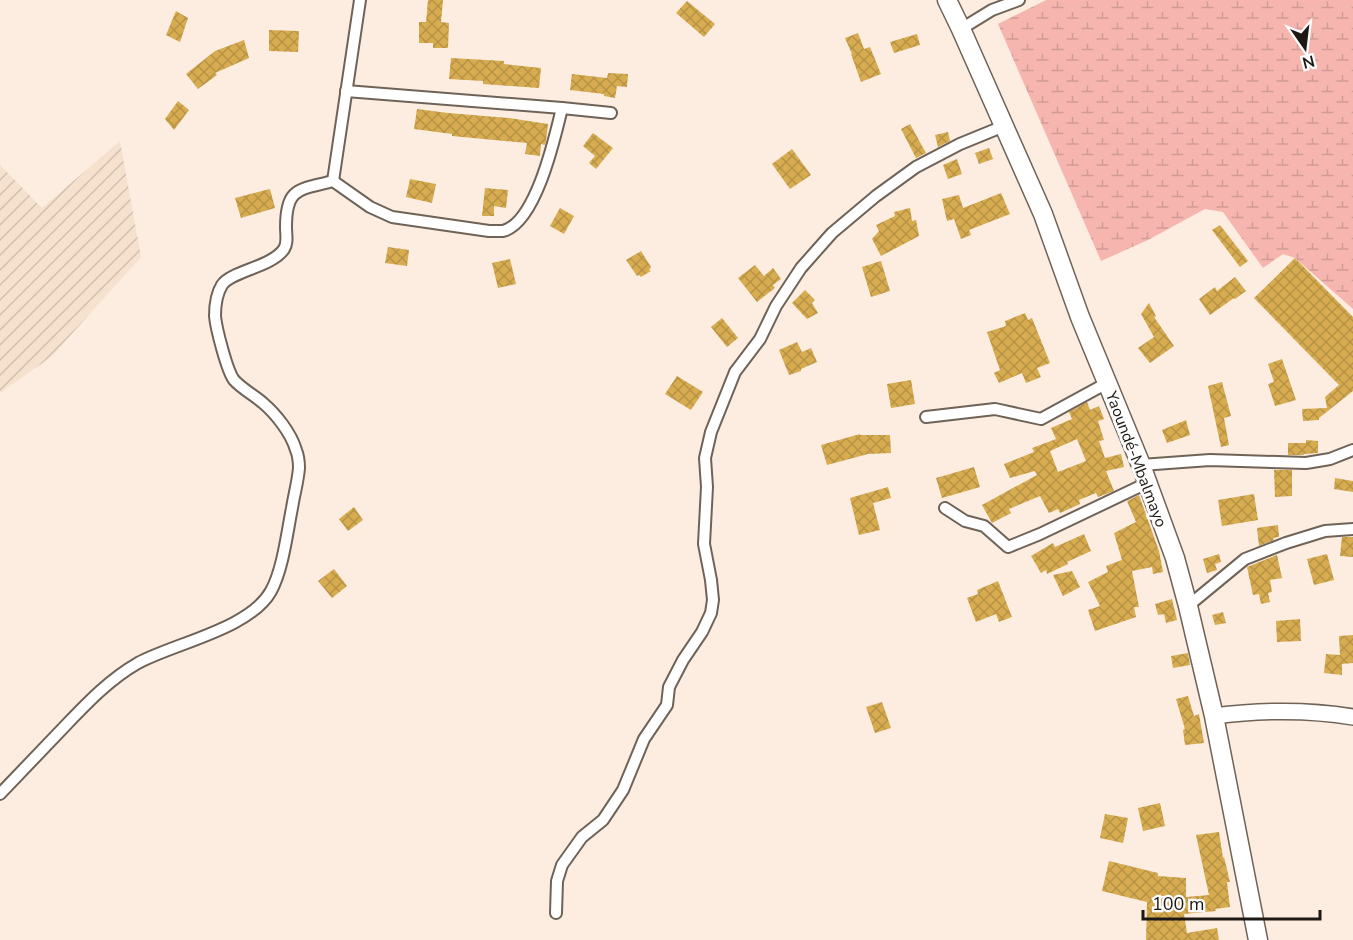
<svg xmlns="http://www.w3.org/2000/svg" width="1353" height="940" font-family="'Nunito Sans',sans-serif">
  <defs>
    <pattern id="industrial-furrows" width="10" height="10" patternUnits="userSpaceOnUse" patternTransform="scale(1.5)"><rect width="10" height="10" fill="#f6e1ce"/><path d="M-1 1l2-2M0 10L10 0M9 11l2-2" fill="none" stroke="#d2c0b0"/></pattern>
    <pattern id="wetland-marsh" width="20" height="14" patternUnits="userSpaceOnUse" patternTransform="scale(1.5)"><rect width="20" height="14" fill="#f6b6af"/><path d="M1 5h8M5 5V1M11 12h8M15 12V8" fill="none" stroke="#d29c96"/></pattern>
    <pattern id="building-cross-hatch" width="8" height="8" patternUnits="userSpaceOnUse" patternTransform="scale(1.5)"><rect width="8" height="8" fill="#d7ac50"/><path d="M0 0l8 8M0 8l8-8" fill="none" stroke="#b89345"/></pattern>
  </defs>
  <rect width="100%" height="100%" fill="#fcede0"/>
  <polygon fill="url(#industrial-furrows)" points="120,141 141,257 51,357 0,393 0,165 42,208"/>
  <polygon fill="url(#wetland-marsh)" points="1046,0 1353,0 1353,309 1295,258 1283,254 1263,268 1223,212 1205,209 1148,240 1101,261 998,24"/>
  <g fill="url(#building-cross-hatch)" fill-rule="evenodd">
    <polygon points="428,0 443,0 441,22 449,23 448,48 433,48 433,43 419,43 419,22 426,22"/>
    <polygon points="687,1 715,24 704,37 676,13"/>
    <polygon points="176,11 188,18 180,42 166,35"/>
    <polygon points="269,30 299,31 298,52 269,51"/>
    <polygon points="858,33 864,49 870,47 881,74 861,82 851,54 852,54 845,38"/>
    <polygon points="917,34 920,45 894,53 890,42"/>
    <polygon points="244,40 249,58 215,73 217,75 198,89 186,74 215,51"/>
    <polygon points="451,58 504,61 504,64 541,68 539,88 483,84 483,81 449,79"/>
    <polygon points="608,73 628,74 627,87 617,86 615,98 604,96 604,94 570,90 572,74 607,78"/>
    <polygon points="178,101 189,110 174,130 165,119"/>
    <polygon points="417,109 448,113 509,118 548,124 546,141 545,145 541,144 540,156 525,154 527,143 452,136 452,134 414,129"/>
    <polygon points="910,124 926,153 916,158 901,129"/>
    <polygon points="948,132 950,141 938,147 935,135"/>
    <polygon points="593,133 613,148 596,169 589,163 595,156 583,146"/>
    <polygon points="989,148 993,159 979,164 975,153"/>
    <polygon points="792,149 811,175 790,189 772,164"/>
    <polygon points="957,159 962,174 948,179 943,165"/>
    <polygon points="410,179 436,184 432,203 406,197"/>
    <polygon points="485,188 508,190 506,208 494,206 494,216 482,216"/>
    <polygon points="270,189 275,208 241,218 235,198"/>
    <polygon points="1001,193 1010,214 969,230 971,235 961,239 954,219 947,221 942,199 959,195 963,208"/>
    <polygon points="560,208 574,216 564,234 550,226"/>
    <polygon points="910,208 912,221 916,220 919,236 881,256 872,239 879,231 876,225 895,216 894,212"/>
    <polygon points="1220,225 1248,261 1240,267 1212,230"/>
    <polygon points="388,247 409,250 407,266 385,263"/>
    <polygon points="641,251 651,267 649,270 651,271 641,277 639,275 637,276 626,260"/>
    <polygon points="1295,258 1353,317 1353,391 1319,418 1319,420 1303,421 1302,409 1327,408 1325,397 1339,385 1254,298"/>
    <polygon points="510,259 516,284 498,288 492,263"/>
    <polygon points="881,261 890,291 871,297 862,267"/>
    <polygon points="755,265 764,276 773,268 781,279 773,285 775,288 757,302 738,278"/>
    <polygon points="1235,277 1246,291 1235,299 1234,298 1210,315 1199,299 1215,287 1217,291"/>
    <polygon points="805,290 815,300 812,303 818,313 807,319 792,303"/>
    <polygon points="1149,303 1156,316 1154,317 1174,346 1150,363 1138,348 1154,337 1141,314"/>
    <polygon points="1025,313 1028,320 1032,318 1050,363 1037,368 1041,377 1026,383 1022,373 999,383 994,373 1000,370 987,332 1006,326 1005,321"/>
    <polygon points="722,318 738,338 727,347 711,327"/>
    <polygon points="797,342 802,352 811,348 817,362 801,369 801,371 789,375 779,350"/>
    <polygon points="1282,359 1296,400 1275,406 1268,384 1274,382 1268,364"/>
    <polygon points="677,376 703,392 691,410 665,394"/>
    <polygon points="911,380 915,404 891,408 887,384"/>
    <polygon points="1222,382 1231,416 1224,418 1229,445 1221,447 1208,386"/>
    <path d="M 1087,402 L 1090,410 L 1099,406 L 1104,419 L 1098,421 L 1104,440 L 1099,441 L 1105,458 L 1121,454 L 1124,467 L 1106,471 L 1114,491 L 1098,497 L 1096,493 L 1079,500 L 1080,504 L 1060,513 L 1058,509 L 1049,513 L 1040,496 L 1009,509 L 1011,513 L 992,523 L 982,505 L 1037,475 L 1035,471 L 1010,478 L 1004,464 L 1034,452 L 1032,448 L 1056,439 L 1051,428 L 1072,419 L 1069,412 ZM 1077,439 L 1086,461 L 1058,472 L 1050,451 Z"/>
    <polygon points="1186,420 1190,435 1167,443 1162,430"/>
    <polygon points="860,434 860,435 890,435 891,453 868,454 827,465 821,445"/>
    <polygon points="1306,440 1318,441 1318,453 1304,454 1304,455 1288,455 1288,443 1306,443"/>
    <polygon points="974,467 980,487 942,498 936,478"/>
    <polygon points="1274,470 1292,470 1292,496 1275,497"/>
    <polygon points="1335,478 1353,481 1353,492 1334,489"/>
    <polygon points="888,487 891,498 873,503 880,530 859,535 850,498"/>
    <polygon points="1254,494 1258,520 1222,526 1218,500"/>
    <polygon points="1139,495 1159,551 1163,572 1153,574 1152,567 1132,571 1139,607 1134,607 1136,617 1095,631 1088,610 1100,606 1088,582 1108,572 1106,566 1122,560 1114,533 1136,522 1127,501"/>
    <polygon points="354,507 363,520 348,531 339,519"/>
    <polygon points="1278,525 1279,537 1273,538 1274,540 1259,546 1257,528"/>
    <polygon points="1084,534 1091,551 1067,562 1068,564 1047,574 1046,570 1041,573 1031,556 1053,543 1055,547"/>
    <polygon points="1342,537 1353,537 1353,557 1340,556"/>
    <polygon points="1219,554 1221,562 1215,564 1217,570 1207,573 1203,559"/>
    <polygon points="1327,554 1334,580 1314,585 1307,559"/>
    <polygon points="1277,555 1282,578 1270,580 1272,592 1268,593 1270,602 1261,604 1259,594 1253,595 1247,567"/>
    <polygon points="334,569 347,586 332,598 318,581"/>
    <polygon points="1072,571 1080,587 1063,596 1053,575"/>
    <polygon points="998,581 1012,617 999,622 996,614 976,622 967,598 978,594 977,590"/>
    <polygon points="1172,599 1177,620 1166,623 1164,614 1158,615 1155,604"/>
    <polygon points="1223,612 1226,623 1215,625 1212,615"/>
    <polygon points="1300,619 1301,641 1277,642 1276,621"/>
    <polygon points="1353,635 1353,663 1342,664 1342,675 1324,673 1326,654 1340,655 1339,636"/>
    <polygon points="1188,653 1190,665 1173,668 1171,656"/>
    <polygon points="1188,696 1194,716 1199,714 1204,743 1185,745 1183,730 1185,729 1176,699"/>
    <polygon points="882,702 891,728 875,733 866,707"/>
    <polygon points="1160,803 1165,826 1143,831 1138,808"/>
    <polygon points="1105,814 1128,818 1123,843 1100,838"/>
    <polygon points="1219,832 1223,858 1224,857 1230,882 1227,882 1230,907 1215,909 1216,911 1184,914 1187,933 1217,928 1219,940 1146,940 1147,902 1102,891 1109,861 1158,873 1158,876 1186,878 1186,897 1209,895 1196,835"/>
  </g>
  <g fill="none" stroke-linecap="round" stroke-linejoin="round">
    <g stroke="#6f6358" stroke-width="14">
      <g id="minor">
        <polyline points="961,29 992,10 1019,0"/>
        <polyline points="346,91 562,108 611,113"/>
        <polyline points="333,181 360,0"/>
        <polyline points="926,417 995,409 1041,419 1107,383"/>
        <polyline points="1141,465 1210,460 1306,463 1330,459 1353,450"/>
        <polyline points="945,508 965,521 984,526 1008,547 1040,534 1147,483"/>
        <polyline points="1188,606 1245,559 1286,543 1325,531 1353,529"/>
        <path d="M 0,794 C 22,771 44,748 66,725 C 88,702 110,679 138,663 C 175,643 250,629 271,591 C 283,569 287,533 292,508 C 294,495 298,481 299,468 C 299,463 298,455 296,450 C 291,433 276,414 263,403 C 254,395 242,389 234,380 C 227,371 216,328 215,316 C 215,306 217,293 222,285 C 231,271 272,267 284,249 C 288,243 286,235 286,227 C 286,187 299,190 333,181 L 370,207 L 392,217 L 489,231 C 493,231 498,231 503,231 C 536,223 555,137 562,108"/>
        <polyline points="556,913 557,881 562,865 582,837 603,820 623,790 644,739 667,705 669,687 683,660 702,632 711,613 713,600 711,580 704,544 707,487 705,458 711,432 735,372 760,339 776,306 801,268 832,233 876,196 916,167 960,144 1004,126"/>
      </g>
    </g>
    <g stroke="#6f6358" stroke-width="18">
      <path id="secondary" d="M 1214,716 C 1261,710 1306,709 1353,717"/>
    </g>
    <g stroke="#6f6358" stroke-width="21">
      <polyline id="trunk" points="947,0 961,29 1043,214 1080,317 1141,465 1175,558 1188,606 1214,716 1258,940"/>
    </g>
    <use href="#minor" stroke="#fff" stroke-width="10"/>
    <use href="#secondary" stroke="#fff" stroke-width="15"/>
    <use href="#trunk" stroke="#fff" stroke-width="18"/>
  </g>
  <g text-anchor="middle" stroke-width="6" stroke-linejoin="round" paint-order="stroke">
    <g font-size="16" fill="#1d1813" stroke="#fdfdfd">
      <text transform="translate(1137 459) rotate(69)" y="6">Yaoundé-Mbalmayo</text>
    </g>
  </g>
  <g transform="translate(1305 48) rotate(166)" stroke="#fdfdfd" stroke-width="4.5" paint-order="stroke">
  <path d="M0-4.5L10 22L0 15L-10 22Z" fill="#1d1813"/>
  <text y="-9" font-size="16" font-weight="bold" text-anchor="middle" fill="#1d1813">N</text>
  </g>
  <path d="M1143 910v9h177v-9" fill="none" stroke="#1d1813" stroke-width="3"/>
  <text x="1152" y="910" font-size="18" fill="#1d1813" stroke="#fdfdfd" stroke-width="4.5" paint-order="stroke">100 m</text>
</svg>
